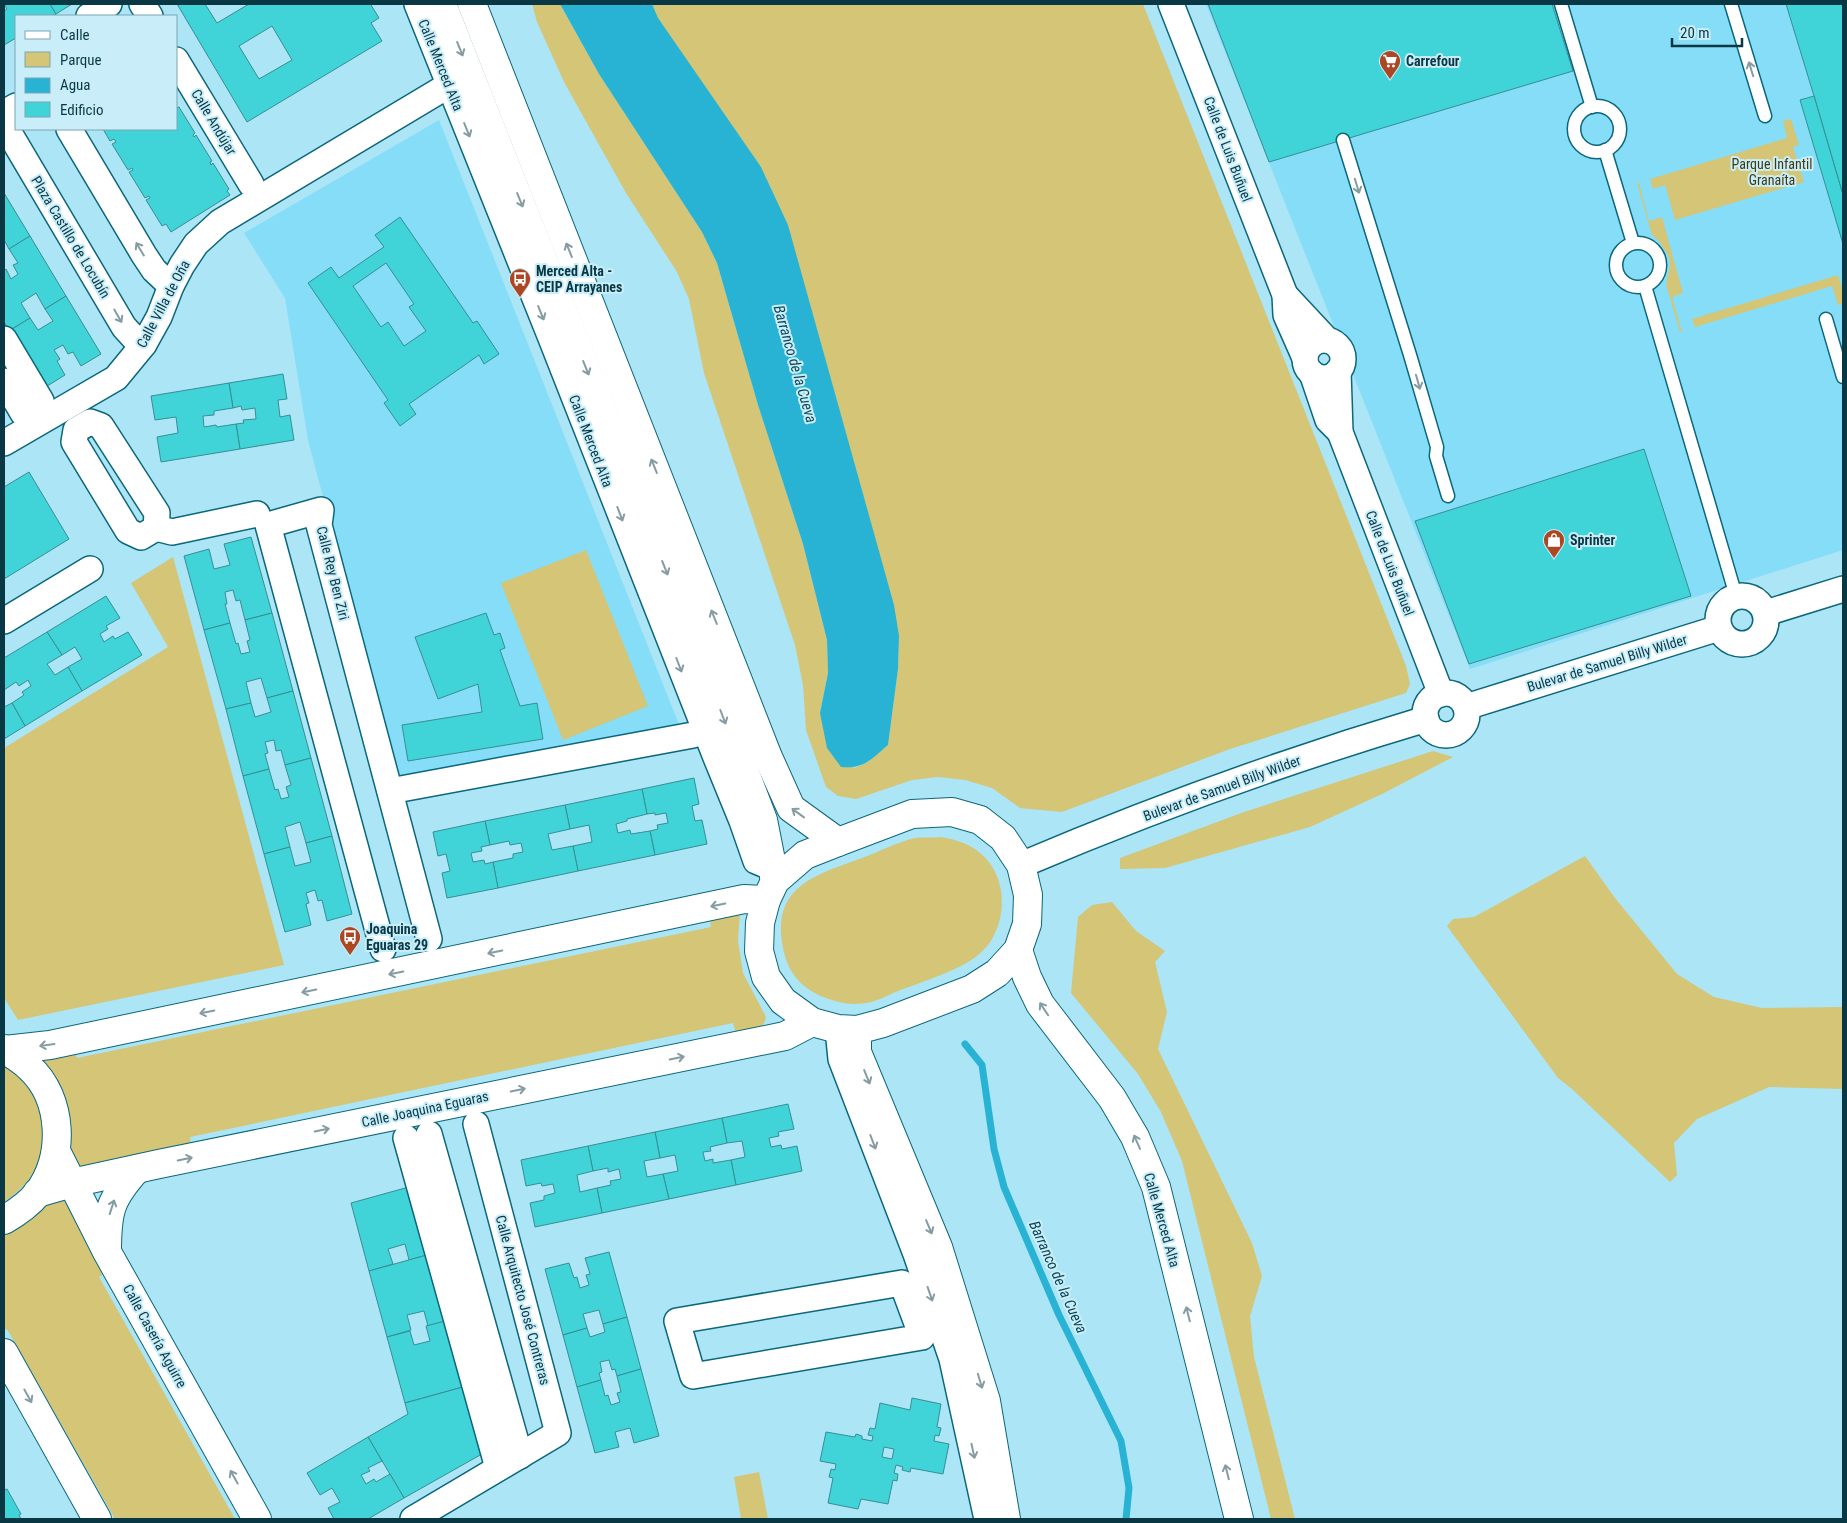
<svg xmlns="http://www.w3.org/2000/svg" width="1847" height="1523" font-family="'Roboto Condensed',sans-serif">
  <rect width="100%" height="100%" fill="#ace5f6"/>
  <g fill="#86ddf7">
    <polygon points="1206,4 1843,4 1843,550 1470,669"/>
    <polygon points="439,120 680,727 398,781 308,440 285,298 244,233"/>
  </g>
  <g fill="#d4c577">
    <polygon points="532,4 560,4 599,74 702,232 717,263 758,405 803,544 827,640 828,673 820,713 854,768 866,763 888,745 898,669 899,636 652,4 1143,4 1406,666 1410,684 1406,693 1230,749 1062,812 1020,808 992,788 965,780 938,777 912,780 856,799 838,796 826,787 806,730 803,685 795,645 704,373 689,299 677,272 626,193 564,82 537,22"/>
    <polygon points="1791,119 1799,145 1793,147 1804,182 1675,220 1665,185 1653,189 1650,179 1787,138 1783,121"/>
    <polygon points="1637,183 1639,183 1649,221 1662,217 1683,293 1672,297 1682,332 1680,332 1666,284 1670,266 1669,257 1659,241 1652,235"/>
    <polygon points="1838,275 1843,292 1843,304 1838,305 1832,286 1695,327 1692,319"/>
    <polygon points="586,550 648,706 563,740 501,583"/>
    <polygon points="173,557 284,965 18,1020 4,998 4,748 168,647 131,583"/>
    <polygon points="1433,751 1453,757 1382,794 1310,827 1165,868 1120,869 1120,858 1244,812"/>
    <path d="M 942,837 C 955,840 969,843 980,853 C 1005,873 1008,912 992,939 C 986,950 973,960 961,966 C 941,976 919,983 898,991 C 888,995 876,1002 866,1003 C 854,1005 844,1004 832,1000 C 810,994 791,979 785,956 C 768,889 809,877 862,858 C 879,852 897,842 915,838 C 923,837 933,838 942,837 Z"/>
    <polygon points="1585,856 1615,898 1677,974 1714,997 1762,1008 1843,1007 1843,1089 1769,1087 1697,1119 1674,1143 1677,1175 1670,1182 1572,1089 1558,1078 1447,926 1453,919 1474,917"/>
    <polygon points="1112,902 1136,931 1165,951 1155,962 1167,1012 1158,1049 1252,1243 1262,1276 1250,1316 1254,1357 1295,1519 1271,1519 1182,1161 1161,1112 1138,1074 1071,993 1078,917 1092,905"/>
    <path d="M 740,912 L 738,941 L 743,973 L 766,1017 C 762,1034 751,1032 736,1034 L 733,1023 L 190,1137 L 192,1149 L 78,1172 L 70,1153 L 69,1117 L 57,1082 L 35,1057 L 74,1050 L 77,1058 L 711,927 L 710,918 Z"/>
    <path d="M 4,1063 C 10,1066 14,1071 19,1075 C 42,1099 51,1138 35,1169 C 28,1183 17,1193 4,1202 Z"/>
    <polygon points="63,1195 107,1272 99,1277 235,1519 115,1519 7,1329 4,1330 4,1230"/>
    <polygon points="759,1472 768,1519 741,1519 734,1477"/>
  </g>
  <path fill="#28b3d4" d="M 560,4 L 652,4 L 658,18 L 761,167 L 788,225 L 894,605 L 899,636 L 898,669 L 888,745 C 871,759 865,769 841,767 L 827,748 L 820,713 L 828,673 L 827,640 L 803,544 L 758,405 L 717,263 L 702,232 L 599,74 Z"/>
  <g fill="none" stroke-linecap="round" stroke-linejoin="round">
    <polyline stroke="#28b3d4" stroke-width="7" points="965,1044 982,1065 994,1149 1004,1187 1059,1315 1121,1441 1129,1488 1126,1519"/>
  </g>
  <g fill="#40d3d8" stroke="#368f93" fill-rule="evenodd">
    <polygon points="4,4 50,4 56,14 52,16 16,16 16,38 4,45 4,11 7,9"/>
    <polygon points="50,4 72,4 56,14"/>
    <path d="M 177,4 L 205,4 L 217,23 L 249,4 L 373,4 L 371,5 L 379,18 L 371,23 L 382,41 L 247,122 ZM 272,26 L 292,60 L 259,79 L 239,46 Z"/>
    <polygon points="1208,4 1552,4 1573,71 1269,162"/>
    <polygon points="1786,4 1843,4 1843,195 1814,96"/>
    <polygon points="1814,96 1843,195 1843,244 1800,100"/>
    <polygon points="179,107 195,133 193,135 194,137 196,135 212,161 210,162 211,165 213,163 229,189 227,191 230,195 171,232 166,224 162,226 146,200 150,198 149,196 145,198 129,172 133,170 132,168 128,170 112,144 116,142 114,139 110,141 103,129 176,129 176,108"/>
    <polygon points="4,193 30,236 9,249 4,240"/>
    <path d="M 400,217 L 473,323 L 477,321 L 499,354 L 484,364 L 479,355 L 409,404 L 416,414 L 400,426 L 384,403 L 388,400 L 308,283 L 331,267 L 339,278 L 378,251 L 384,247 L 375,235 ZM 386,263 L 414,304 L 409,307 L 426,331 L 404,346 L 388,322 L 381,327 L 353,286 Z"/>
    <polygon points="30,236 66,296 45,309 36,293 21,303 30,318 9,331 4,322 4,271 6,269 11,279 18,274 13,265 18,263 9,249"/>
    <polygon points="66,296 101,354 81,366 73,352 68,354 63,345 54,350 60,359 57,361 65,375 44,388 9,331 30,318 38,330 53,321 45,309"/>
    <polygon points="283,374 287,399 278,400 280,417 290,415 294,440 240,449 236,424 244,423 243,420 256,419 255,408 242,410 241,406 233,408 229,383"/>
    <polygon points="229,383 233,408 214,411 214,415 203,416 204,427 216,425 217,427 236,424 240,449 161,462 157,437 178,433 176,417 155,420 151,396"/>
    <polygon points="1644,449 1691,596 1469,664 1415,521"/>
    <polygon points="29,472 69,539 4,579 4,487"/>
    <polygon points="251,537 272,613 245,620 240,600 236,601 233,590 225,592 227,604 225,604 230,623 204,630 184,556 209,549 214,569 230,565 224,544"/>
    <polygon points="106,596 120,618 106,626 108,629 100,634 104,642 113,636 115,639 128,632 142,655 82,691 68,667 82,659 75,647 62,655 47,632"/>
    <polygon points="272,613 293,691 267,698 261,678 246,682 251,703 226,709 204,630 230,623 236,644 238,643 241,654 250,652 247,641 250,640 245,620"/>
    <polygon points="486,613 494,635 500,633 505,648 500,650 520,706 537,703 543,739 408,761 402,725 482,712 478,684 438,699 415,637"/>
    <polygon points="47,632 62,655 47,664 55,675 68,667 82,691 25,726 12,703 24,695 22,692 31,686 28,680 19,686 16,682 4,690 4,658"/>
    <polygon points="293,691 311,758 285,765 281,750 276,751 274,740 265,742 268,753 265,754 269,769 243,776 226,709 251,703 255,717 271,712 267,698"/>
    <polygon points="12,703 25,726 4,739 4,707"/>
    <polygon points="311,758 332,836 306,843 300,822 285,827 290,847 264,854 243,776 269,769 275,790 278,789 281,799 289,797 286,787 291,785 285,765"/>
    <polygon points="694,778 699,804 692,806 695,821 702,820 707,844 655,855 650,831 658,829 657,825 668,823 666,813 655,815 655,813 647,814 642,789"/>
    <polygon points="642,789 647,814 627,819 627,821 616,824 618,833 630,830 631,834 650,831 655,855 578,871 573,846 592,842 589,825 570,829 565,805"/>
    <polygon points="565,805 570,829 548,834 552,850 573,846 578,871 498,888 493,862 513,858 513,854 523,852 521,843 510,845 509,841 490,845 485,821"/>
    <polygon points="485,821 490,845 481,847 482,851 471,853 473,862 484,860 485,864 493,862 498,888 447,898 442,873 450,871 446,854 438,856 433,832"/>
    <polygon points="332,836 352,914 327,921 322,900 318,901 315,890 306,893 309,903 306,904 311,925 285,932 264,854 290,847 295,866 311,862 306,843"/>
    <polygon points="788,1104 794,1129 778,1132 779,1136 769,1138 771,1147 781,1145 782,1149 797,1146 802,1171 736,1185 731,1160 745,1157 742,1141 727,1143 722,1118"/>
    <polygon points="722,1118 727,1143 710,1147 711,1151 703,1152 705,1161 713,1159 713,1163 731,1160 736,1185 669,1199 663,1174 678,1171 675,1155 660,1158 655,1132"/>
    <polygon points="655,1132 660,1158 644,1161 647,1177 663,1174 669,1199 602,1213 597,1188 611,1185 610,1181 621,1179 619,1169 608,1172 608,1168 593,1171 588,1146"/>
    <polygon points="588,1146 593,1171 577,1175 580,1192 597,1188 602,1213 535,1227 530,1203 544,1200 544,1196 555,1193 553,1184 542,1186 541,1183 526,1186 521,1160"/>
    <polygon points="416,1185 434,1253 409,1260 405,1244 388,1249 393,1264 369,1271 351,1203"/>
    <polygon points="609,1252 627,1317 603,1324 599,1310 583,1314 587,1328 563,1335 545,1269 569,1263 574,1278 577,1277 580,1288 589,1285 586,1275 590,1274 585,1258"/>
    <polygon points="434,1253 453,1319 428,1326 424,1311 407,1315 411,1330 387,1337 369,1271"/>
    <polygon points="627,1317 641,1369 617,1376 615,1369 612,1370 609,1360 600,1362 602,1372 599,1373 601,1380 577,1387 563,1335 587,1328 590,1337 605,1332 603,1324"/>
    <polygon points="453,1319 470,1385 405,1403 387,1337 410,1331 414,1345 430,1341 426,1326"/>
    <polygon points="641,1369 659,1436 634,1443 630,1428 615,1432 619,1447 595,1453 577,1387 601,1380 605,1396 608,1395 611,1405 620,1402 617,1393 621,1392 617,1376"/>
    <polygon points="470,1385 489,1450 404,1498 368,1437 408,1414 405,1403"/>
    <path d="M 912,1398 L 941,1404 L 937,1427 L 941,1428 L 939,1436 L 935,1435 L 934,1441 L 949,1444 L 943,1474 L 911,1468 L 910,1472 L 902,1470 L 903,1467 L 896,1465 L 894,1473 L 898,1474 L 897,1481 L 893,1480 L 888,1504 L 861,1499 L 858,1509 L 828,1503 L 833,1478 L 829,1477 L 831,1469 L 835,1470 L 836,1464 L 820,1461 L 826,1432 L 855,1437 L 856,1434 L 862,1436 L 862,1439 L 872,1441 L 873,1436 L 868,1435 L 870,1428 L 875,1429 L 880,1403 L 910,1410 ZM 884,1447 L 894,1449 L 892,1459 L 882,1457 Z"/>
    <polygon points="368,1437 382,1461 368,1468 370,1471 361,1475 366,1484 374,1479 376,1482 390,1474 404,1498 368,1519 334,1519 328,1508 340,1502 332,1488 320,1495 307,1473"/>
    <polygon points="7,1489 21,1514 19,1515 21,1519 4,1519 4,1490"/>
  </g>
  <g fill="none" stroke-linecap="round" stroke-linejoin="round">
    <g stroke="#0b677c" stroke-width="15">
      <g id="lane">
        <polyline points="1561,4 1592,107"/>
        <polyline points="1731,4 1765,116"/>
        <circle cx="1597" cy="129" r="23"/>
        <polyline points="1343,140 1410,355 1437,447 1436,456 1448,496"/>
        <polyline points="1605,150 1633,243"/>
        <circle cx="1638" cy="265" r="22"/>
        <polyline points="1645,286 1736,596"/>
        <polyline points="1826,319 1843,377"/>
      </g>
    </g>
    <g stroke="#0b677c" stroke-width="28">
      <g id="street">
        <polyline points="142,4 150,16"/>
        <polyline points="417,4 551,338 717,760 742,821 756,861 773,868"/>
        <polyline points="1171,4 1285,295 1286,315 1305,358"/>
        <polyline points="89,16 109,4"/>
        <polyline points="176,60 251,184"/>
        <polyline points="4,113 16,106"/>
        <polyline points="4,124 124,327 135,339 144,344"/>
        <polyline points="69,129 144,255 154,270 171,286"/>
        <polyline points="1285,295 1327,340"/>
        <polyline points="4,339 41,401"/>
        <circle cx="1324" cy="359" r="19"/>
        <polyline points="1338,371 1340,432 1441,694"/>
        <polyline points="1312,373 1328,420 1340,432"/>
        <polyline points="4,381 23,413"/>
        <polygon points="90,422 101,426 157,513 156,528 141,537 128,531 74,442 76,430"/>
        <polyline points="4,443 116,378 144,344 159,317 171,286 182,265 196,244 220,222 449,85"/>
        <polyline points="156,528 172,532 257,514"/>
        <circle cx="1742" cy="620" r="24"/>
        <polyline points="1766,613 1843,589"/>
        <polyline points="4,621 90,569"/>
        <circle cx="1446" cy="714" r="21"/>
        <polyline points="1466,707 1719,628"/>
        <polyline points="390,791 693,735"/>
        <path d="M 1021,865 C 1153,809 1288,760 1426,719"/>
        <polyline points="383,949 268,525 321,510 319,525 429,939"/>
        <polyline points="838,1029 841,1059 916,1254 952,1359 987,1519"/>
        <polyline points="429,1134 520,1456"/>
        <polyline points="406,1138 498,1468"/>
        <polygon points="902,1283 922,1337 693,1376 677,1321"/>
        <polyline points="413,1519 558,1433 476,1124"/>
      </g>
    </g>
    <g stroke="#0b677c" stroke-width="30">
      <g id="secondary">
        <path d="M 4,1049 C 12,1054 22,1060 29,1067 C 63,1098 66,1158 37,1194 C 28,1205 16,1213 4,1220"/>
        <polyline points="5,1050 50,1045 744,899 766,900"/>
        <polyline points="56,1151 107,1252 257,1519"/>
        <polyline points="37,1193 72,1183 159,1164 785,1036 812,1022"/>
        <path d="M 107,1251 C 107,1211 110,1199 137,1169"/>
        <polyline points="4,1353 97,1519"/>
      </g>
    </g>
    <g stroke="#0b677c" stroke-width="30">
      <g id="primary">
        <polyline points="442,4 737,752 763,820 775,881"/>
        <polyline points="472,4 768,757 791,808 838,842"/>
        <polygon points="952,812 980,820 1003,838 1021,865 1028,895 1027,924 1018,950 997,973 972,989 883,1023 857,1030 838,1029 812,1022 783,1001 766,977 759,951 760,923 766,900 775,881 805,855 838,842 912,814"/>
        <polyline points="1018,950 1027,977 1040,1004 1112,1098 1135,1137 1156,1187 1239,1519"/>
        <polyline points="857,1030 857,1052 938,1247 986,1401 1006,1519"/>
      </g>
    </g>
    <use href="#lane" stroke="#fff" stroke-width="12"/>
    <use href="#street" stroke="#fff" stroke-width="25"/>
    <use href="#secondary" stroke="#fff" stroke-width="28"/>
    <use href="#primary" stroke="#fff" stroke-width="28"/>
  </g>
  <defs><path id="oneway-shaft" d="M-6 0H5M1.5-3L5.5 0L1.5 3" fill="none" stroke-width="1.6" stroke-linecap="round" stroke-linejoin="round" transform="scale(1.25)"/></defs>
  <g stroke="#849ca2">
    <use href="#oneway-shaft" transform="translate(460 49) rotate(68)"/>
    <use href="#oneway-shaft" transform="translate(1751 69) rotate(-107)"/>
    <use href="#oneway-shaft" transform="translate(467 130) rotate(68)"/>
    <use href="#oneway-shaft" transform="translate(1357 186) rotate(73)"/>
    <use href="#oneway-shaft" transform="translate(520 200) rotate(68)"/>
    <use href="#oneway-shaft" transform="translate(140 249) rotate(-121)"/>
    <use href="#oneway-shaft" transform="translate(569 250) rotate(-112)"/>
    <use href="#oneway-shaft" transform="translate(541 313) rotate(68)"/>
    <use href="#oneway-shaft" transform="translate(118 316) rotate(60)"/>
    <use href="#oneway-shaft" transform="translate(586 368) rotate(68)"/>
    <use href="#oneway-shaft" transform="translate(1418 382) rotate(74)"/>
    <use href="#oneway-shaft" transform="translate(654 466) rotate(-112)"/>
    <use href="#oneway-shaft" transform="translate(620 514) rotate(69)"/>
    <use href="#oneway-shaft" transform="translate(665 568) rotate(68)"/>
    <use href="#oneway-shaft" transform="translate(714 617) rotate(-112)"/>
    <use href="#oneway-shaft" transform="translate(679 665) rotate(69)"/>
    <use href="#oneway-shaft" transform="translate(723 717) rotate(69)"/>
    <use href="#oneway-shaft" transform="translate(798 813) rotate(-144)"/>
    <use href="#oneway-shaft" transform="translate(718 905) rotate(168)"/>
    <use href="#oneway-shaft" transform="translate(495 952) rotate(168)"/>
    <use href="#oneway-shaft" transform="translate(396 973) rotate(168)"/>
    <use href="#oneway-shaft" transform="translate(309 991) rotate(168)"/>
    <use href="#oneway-shaft" transform="translate(1044 1009) rotate(-124)"/>
    <use href="#oneway-shaft" transform="translate(207 1012) rotate(168)"/>
    <use href="#oneway-shaft" transform="translate(47 1045) rotate(172)"/>
    <use href="#oneway-shaft" transform="translate(677 1058) rotate(-12)"/>
    <use href="#oneway-shaft" transform="translate(867 1077) rotate(68)"/>
    <use href="#oneway-shaft" transform="translate(518 1090) rotate(-12)"/>
    <use href="#oneway-shaft" transform="translate(322 1130) rotate(-12)"/>
    <use href="#oneway-shaft" transform="translate(873 1142) rotate(69)"/>
    <use href="#oneway-shaft" transform="translate(1137 1142) rotate(-114)"/>
    <use href="#oneway-shaft" transform="translate(185 1159) rotate(-12)"/>
    <use href="#oneway-shaft" transform="translate(112 1207) rotate(-72)"/>
    <use href="#oneway-shaft" transform="translate(929 1227) rotate(67)"/>
    <use href="#oneway-shaft" transform="translate(930 1294) rotate(71)"/>
    <use href="#oneway-shaft" transform="translate(1188 1314) rotate(-104)"/>
    <use href="#oneway-shaft" transform="translate(980 1381) rotate(73)"/>
    <use href="#oneway-shaft" transform="translate(28 1396) rotate(61)"/>
    <use href="#oneway-shaft" transform="translate(973 1451) rotate(78)"/>
    <use href="#oneway-shaft" transform="translate(1227 1472) rotate(-104)"/>
    <use href="#oneway-shaft" transform="translate(234 1477) rotate(-119)"/>
  </g>
  <defs>
    <g id="supermarket-pin" transform="scale(1.125)"><path d="M0 17L-7.5 6A9.5 9.5 0 1 1 7.5 6Z" fill="#ad4622" stroke="#c9eefa"/><path d="M-6-5.5h2.5l.6 2H6L4.5 2H-2.5L-4.4-4H-6ZM-1.5 3.2a1.3 1.3 0 1 0 .1 0ZM3 3.2a1.3 1.3 0 1 0 .1 0Z" fill="#fff"/></g>
    <g id="bus-pin" transform="scale(1.125)"><path d="M0 17L-7.5 6A9.5 9.5 0 1 1 7.5 6Z" fill="#ad4622" stroke="#c9eefa"/><path d="M-5-6H5V4H4V6H2V4H-2V6H-4V4H-5ZM-3.5-4V0h7V-4ZM-3.5 1.2v1.5H-2V1.2ZM2 1.2v1.5H3.5V1.2Z" fill="#fff"/></g>
    <g id="shop-pin" transform="scale(1.125)"><path d="M0 17L-7.5 6A9.5 9.5 0 1 1 7.5 6Z" fill="#ad4622" stroke="#c9eefa"/><path d="M-5-2.5h2.3a2.7 3.5 0 0 1 5.4 0H5L5.5 6h-11ZM-1.5-2.5h3a1.5 2.3 0 0 0-3 0Z" fill="#fff"/></g>
  </defs>
  <g fill-rule="evenodd">
    <use href="#supermarket-pin" x="1390" y="61"/>
    <use href="#bus-pin" x="520" y="279"/>
    <use href="#shop-pin" x="1554" y="540"/>
    <use href="#bus-pin" x="350" y="937"/>
  </g>
  <g text-anchor="middle" stroke-width="4" stroke-linejoin="round" paint-order="stroke">
    <g font-size="14" font-weight="bold" fill="#093844" stroke="#c9eefa" text-anchor="start">
      <text x="1406" y="66">Carrefour</text>
      <text x="536" y="276">Merced Alta -<tspan x="536" dy="16">CEIP Arrayanes</tspan></text>
      <text x="1570" y="545">Sprinter</text>
      <text x="366" y="934">Joaquina<tspan x="366" dy="16">Eguaras 29</tspan></text>
    </g>
    <g font-size="14" fill="#093844" stroke="#c9eefa">
      <text transform="translate(441 65) rotate(68)" y="5">Calle Merced Alta</text>
      <text transform="translate(214 122) rotate(59)" y="5">Calle Andújar</text>
      <text transform="translate(1228 149) rotate(69)" y="5">Calle de Luis Buñuel</text>
      <text transform="translate(71 237) rotate(59)" y="5">Plaza Castillo de Locubín</text>
      <text transform="translate(163 304) rotate(-62)" y="5">Calle Villa de Oña</text>
      <text transform="translate(591 441) rotate(69)" y="5">Calle Merced Alta</text>
      <text transform="translate(1390 563) rotate(69)" y="5">Calle de Luis Buñuel</text>
      <text transform="translate(333 573) rotate(76)" y="5">Calle Rey Ben Ziri</text>
      <text transform="translate(1607 663) rotate(-17)" y="5">Bulevar de Samuel Billy Wilder</text>
      <text transform="translate(1222 788) rotate(-20)" y="5">Bulevar de Samuel Billy Wilder</text>
      <text transform="translate(425 1109) rotate(-12)" y="5">Calle Joaquina Eguaras</text>
      <text transform="translate(1162 1220) rotate(74)" y="5">Calle Merced Alta</text>
      <text transform="translate(523 1300) rotate(75)" y="5">Calle Arquitecto José Contreras</text>
      <text transform="translate(155 1336) rotate(61)" y="5">Calle Casería Aguirre</text>
    </g>
    <g font-size="14" fill="#413a10" stroke="#c9eefa">
      <text x="1772" y="169">Parque Infantil<tspan x="1772" dy="16">Granaíta</tspan></text>
    </g>
    <g font-size="15" font-style="italic" fill="#0d4654" stroke="#c9eefa">
      <text transform="translate(795 364) rotate(74)" y="5">Barranco de la Cueva</text>
      <text transform="translate(1058 1277) rotate(66)" y="5">Barranco de la Cueva</text>
    </g>
  </g>
  <rect width="1847" height="1523" fill="none" stroke="#093844" stroke-width="10"/>
  <rect x="15" y="15" width="162" height="115" fill="#c9eefa" stroke="#7ca5b1"/>
  <rect x="25" y="31" width="25" height="8" fill="#ffffff" stroke="#7ca5b1"/>
  <text x="60" y="40" font-size="15" fill="#093844">Calle</text>
  <rect x="25" y="52" width="25" height="15" fill="#d4c577" stroke="#7ca5b1"/>
  <text x="60" y="65" font-size="15" fill="#093844">Parque</text>
  <rect x="25" y="78" width="25" height="15" fill="#28b3d4" stroke="#7ca5b1"/>
  <text x="60" y="90" font-size="15" fill="#093844">Agua</text>
  <rect x="25" y="102" width="25" height="15" fill="#40d3d8" stroke="#7ca5b1"/>
  <text x="60" y="115" font-size="15" fill="#093844">Edificio</text>
  <path d="M1672 38v8h70v-8" fill="none" stroke="#093844" stroke-width="2.5"/>
  <text x="1680" y="38" font-size="15" fill="#093844" stroke="#c9eefa" stroke-width="4" paint-order="stroke">20 m</text>
</svg>
